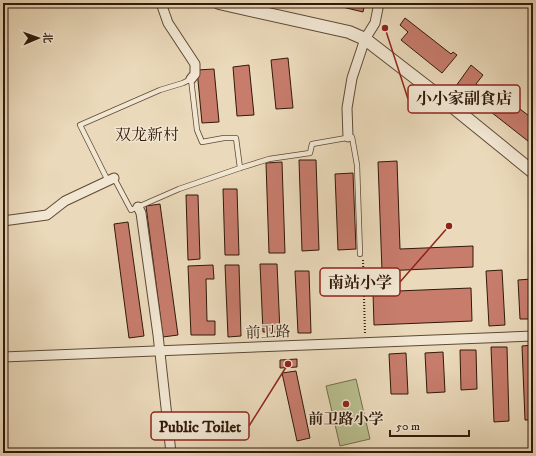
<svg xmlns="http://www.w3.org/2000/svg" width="536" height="456" font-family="'IM FELL DW Pica','Noto Serif SC',serif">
  <rect width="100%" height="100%" fill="#ead9ba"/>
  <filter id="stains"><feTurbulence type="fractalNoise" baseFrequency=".005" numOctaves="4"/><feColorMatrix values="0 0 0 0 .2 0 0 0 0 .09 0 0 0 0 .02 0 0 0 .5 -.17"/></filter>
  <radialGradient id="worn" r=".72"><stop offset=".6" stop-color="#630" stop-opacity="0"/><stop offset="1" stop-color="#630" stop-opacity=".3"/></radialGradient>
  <polygon fill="#b8bf8f" stroke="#746c4c" points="356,379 370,439 340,446 326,386"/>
  <g fill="#c77c6c" stroke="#311909">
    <polygon points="326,3 365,3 363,12"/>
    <polygon points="405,18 451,54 453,52 457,55 442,73 401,40 408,32 400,25"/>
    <polygon points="288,58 293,108 276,109 271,60"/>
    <polygon points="249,65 254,115 237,116 233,67"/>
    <polygon points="471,65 483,75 476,84 496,100 489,110 456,86"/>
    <polygon points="214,69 219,122 202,123 197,70"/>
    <polygon points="503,96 533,119 533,145 491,112"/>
    <polygon points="299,160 316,160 319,250 302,251"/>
    <polygon points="397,161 400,249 473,246 473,267 382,271 378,162"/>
    <polygon points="282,162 285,253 269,253 266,163"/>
    <polygon points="353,173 356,249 338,250 335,174"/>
    <polygon points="223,189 237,189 239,255 225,255"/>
    <polygon points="186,195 198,195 200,259 188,260"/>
    <polygon points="160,204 178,335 163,337 146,206"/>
    <polygon points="128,222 144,336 129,338 114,224"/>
    <polygon points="260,264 277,264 280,332 263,332"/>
    <polygon points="213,265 214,279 206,279 207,321 215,321 215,335 191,335 188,266"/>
    <polygon points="225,265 239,265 241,336 228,337"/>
    <polygon points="502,270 505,325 489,326 486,271"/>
    <polygon points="295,271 309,271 311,333 298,333"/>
    <polygon points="531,279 532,319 520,319 518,280"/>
    <polygon points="471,288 472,321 374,325 373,292"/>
    <polygon points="533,345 533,420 525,420 522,346"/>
    <polygon points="491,347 507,347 509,421 494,422"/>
    <polygon points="460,350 476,350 477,389 461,390"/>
    <polygon points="443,352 445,392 427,393 425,353"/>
    <polygon points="406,353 408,394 391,394 389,354"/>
    <polygon points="297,359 297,367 280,368 280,360"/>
    <polygon points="296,371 310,438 297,441 282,373"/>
  </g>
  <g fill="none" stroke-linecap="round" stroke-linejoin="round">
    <g stroke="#5f4935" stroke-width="6">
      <g id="service">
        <polyline points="240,168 269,159 310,153 312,144 352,137 357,165 360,254"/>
        <polyline points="108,181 80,125 160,90 183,83 191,79 197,130 202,142 224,138 236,138 240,168 179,189 131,210 114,178"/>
      </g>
    </g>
    <g stroke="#5f4935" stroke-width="11">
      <g id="minor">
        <polyline points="161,3 168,23 195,64 195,74 191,79"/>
        <polyline points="3,5 6,3"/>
        <polyline points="348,137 347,108 352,78 365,39 375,23 379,3"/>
        <polyline points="138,207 141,213 158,335 171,453"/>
        <polyline points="3,221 47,215 65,201 114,178"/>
        <path d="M 3,357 C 180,349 356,344 533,336"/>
      </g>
    </g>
    <g stroke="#5f4935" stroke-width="14">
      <polyline id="tertiary" points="219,3 349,32 365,39 448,103 533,172"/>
    </g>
    <polyline stroke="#311909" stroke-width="2" stroke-dasharray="1 2" stroke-linecap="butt" points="363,260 365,334"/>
    <use href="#service" stroke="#f1e6d2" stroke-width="4.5"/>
    <use href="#minor" stroke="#f1e6d2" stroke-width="9"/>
    <use href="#tertiary" stroke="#f1e6d2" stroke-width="12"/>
  </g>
  <circle fill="#8f2418" stroke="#f1e6d2" stroke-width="1.5" cx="346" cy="404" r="4"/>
  <g text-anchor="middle" stroke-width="3" stroke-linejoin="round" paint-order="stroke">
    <g font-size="15" fill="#311909" stroke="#f1e6d2">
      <text transform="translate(268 332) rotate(-2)" y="5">前卫路</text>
    </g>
    <g font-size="15" font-weight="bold" fill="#311909" stroke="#f1e6d2">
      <text x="346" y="424">前卫路小学</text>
    </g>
    <g font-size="16" fill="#311909" stroke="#f1e6d2">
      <text x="147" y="140">双龙新村</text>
    </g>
  </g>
  <path fill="none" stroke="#8f2418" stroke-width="1.5" d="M385 28L408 99M449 226L400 282M288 364L249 426"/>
  <g fill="#8f2418" stroke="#f1e6d2" stroke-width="1.5">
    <circle cx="385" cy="28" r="4"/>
    <circle cx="449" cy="226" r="4"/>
    <circle cx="288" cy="364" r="4"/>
  </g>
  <g fill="#f1e6d2" stroke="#8f2418" stroke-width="1.5">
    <rect x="408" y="85" width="112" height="28" rx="4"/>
    <rect x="320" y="268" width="80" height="28" rx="4"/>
    <rect x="151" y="412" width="98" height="28" rx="4"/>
  </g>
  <g font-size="16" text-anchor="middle" font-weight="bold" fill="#311909">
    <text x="464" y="104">小小家副食店</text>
    <text x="360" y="288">南站小学</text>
    <text x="200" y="432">Public Toilet</text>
  </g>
  <rect width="536" height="456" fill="none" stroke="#ead9ba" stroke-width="16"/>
  <rect x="4" y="4" width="528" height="448" fill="none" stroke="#311909" stroke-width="2"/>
  <rect x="8" y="8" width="520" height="440" fill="none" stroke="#311909"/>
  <g transform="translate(38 38) rotate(88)" stroke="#f1e6d2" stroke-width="3" paint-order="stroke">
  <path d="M0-3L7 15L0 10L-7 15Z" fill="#311909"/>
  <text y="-6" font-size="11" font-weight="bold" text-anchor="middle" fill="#311909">北</text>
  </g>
  <path d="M390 430v6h79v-6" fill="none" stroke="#311909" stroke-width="2"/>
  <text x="396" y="430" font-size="12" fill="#311909" stroke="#f1e6d2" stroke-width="3" paint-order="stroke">50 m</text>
  <rect width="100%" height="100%" filter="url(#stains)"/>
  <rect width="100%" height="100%" fill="url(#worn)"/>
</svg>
